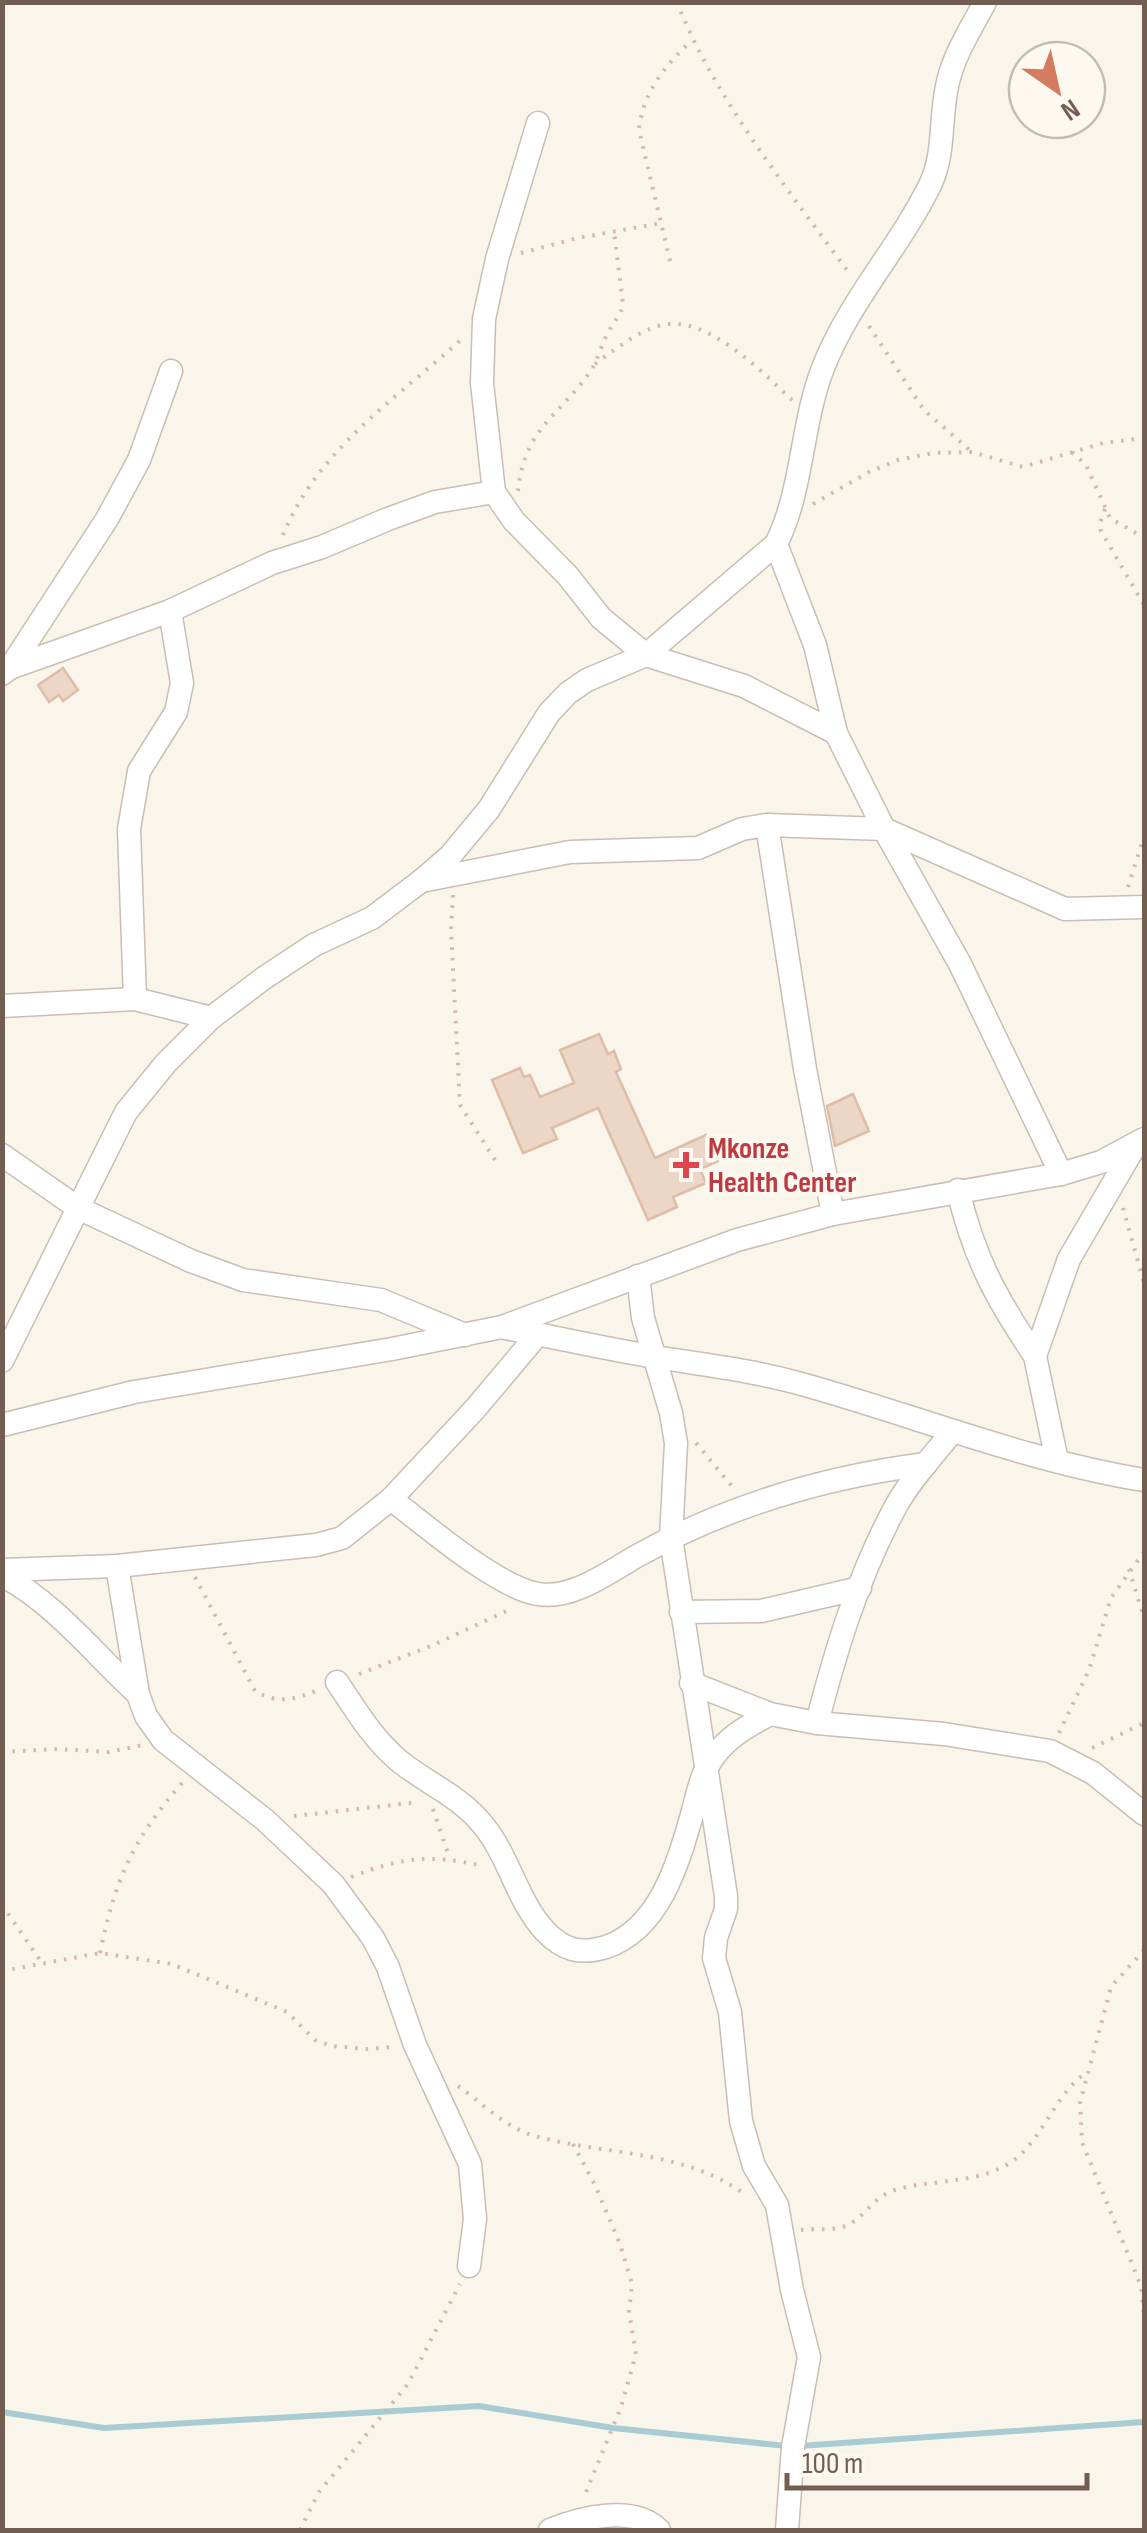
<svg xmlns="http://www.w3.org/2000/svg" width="1147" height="2533" font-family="'Sofia Sans Condensed',sans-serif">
  <rect width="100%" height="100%" fill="#faf5eb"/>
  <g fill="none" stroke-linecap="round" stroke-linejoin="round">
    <g stroke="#a9cbd2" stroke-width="6">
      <polyline points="2,2412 104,2428 479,2406 613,2428 787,2446"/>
      <polyline points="799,2446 1144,2422"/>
    </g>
  </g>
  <g fill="#ecd6c6" stroke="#ddbda8" stroke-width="2.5">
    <polygon points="63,668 78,690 63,701 59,695 49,702 38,685"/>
    <polygon points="599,1034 608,1054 614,1051 621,1069 616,1072 655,1158 706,1135 718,1161 700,1169 706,1183 673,1197 677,1207 648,1220 598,1108 552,1128 557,1139 523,1153 492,1080 520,1068 524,1077 530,1075 540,1097 574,1083 560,1050"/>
    <polygon points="853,1094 869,1131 835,1146 827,1106"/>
  </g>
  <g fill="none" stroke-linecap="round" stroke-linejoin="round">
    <g stroke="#cbbdb2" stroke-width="25">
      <g id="minor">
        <polyline points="538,123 497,259 484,319 482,383 494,492 514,521 568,576 601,618 646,655 744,686 836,733"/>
        <polyline points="776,544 815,645 836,733 884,829 960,964 1061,1174"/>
        <polyline points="10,668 107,519 139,460 171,371"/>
        <polyline points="2,674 10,668 170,611 272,563 322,547 388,519 435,502 494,492"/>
        <polyline points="767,825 805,1069 833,1214"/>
        <polyline points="421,881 570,852 698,848 742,829 767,825 884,829 1065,909 1144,907"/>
        <polyline points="135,999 129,829 139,771 176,712 182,683 170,611"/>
        <polyline points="2,1006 135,999 211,1018"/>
        <polyline points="2,1155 78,1208 191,1261 243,1280 381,1300 465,1335"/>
        <path d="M 958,1190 C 974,1258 996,1298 1035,1356"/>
        <polyline points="638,1276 643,1318 671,1413 676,1443 671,1538 726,1896 726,1909 716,1938 714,1958 730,2012 741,2121 754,2166 777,2205 792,2290 809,2357 793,2447 787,2530"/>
        <path d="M 505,1328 C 555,1337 605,1349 656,1357 C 704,1365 751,1370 798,1383 C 914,1415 1026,1461 1144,1480"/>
        <path d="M 2,1361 L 126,1112 L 166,1063 L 211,1018 L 264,978 L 314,945 L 372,918 L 421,881 L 450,856 L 489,809 L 549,713 L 568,693 L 587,680 L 646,655 L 776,544 C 803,491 801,424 823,368 C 849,301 900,247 931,183 C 946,150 939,113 949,78 C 956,51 972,27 985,2"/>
        <polyline points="2,1425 134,1392 392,1349 502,1327 737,1240 833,1214 1061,1174 1101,1162 1144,1139"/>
        <polyline points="1057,1461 1035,1356 1069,1259 1135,1146"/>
        <path d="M 391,1499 C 425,1525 498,1588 538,1594 C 572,1600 609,1572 637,1556 C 727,1506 824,1477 926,1464"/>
        <polyline points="117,1566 138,1694 146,1716 163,1740 265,1820 333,1884 373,1938 388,1967 415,2045 470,2164 475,2219 469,2266"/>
        <polyline points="2,1570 117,1566 316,1545 342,1538 391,1499 475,1409 538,1334"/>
        <path d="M 2,1575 C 56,1604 93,1653 138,1694"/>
        <polyline points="681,1612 761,1611 860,1588"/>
        <path d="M 337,1682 C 356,1710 373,1739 398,1760 C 427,1784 459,1795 483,1825 C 509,1856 517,1901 545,1931 C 563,1950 580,1955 606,1947 C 661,1928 679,1860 693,1811 C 697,1796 700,1780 707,1767 C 722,1740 744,1728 770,1714"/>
        <polyline points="691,1683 770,1714 817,1723 944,1734 1050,1751 1093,1773 1144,1814"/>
        <path d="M 817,1723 C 836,1649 859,1574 896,1506 C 910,1480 933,1456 952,1432"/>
        <path d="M 550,2530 C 580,2518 633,2504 659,2530"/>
      </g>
    </g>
    <g stroke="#d1b9a9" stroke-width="4" stroke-dasharray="2.5 8" stroke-linecap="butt">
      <path d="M 677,2 C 712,94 791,194 849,273"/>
      <polyline points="521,253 578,238 662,223"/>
      <path d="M 670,261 L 639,130 C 643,91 665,66 692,40"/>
      <polyline points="869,326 924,410 972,452"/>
      <path d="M 595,364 C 616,349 637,331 662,325 C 708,315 762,372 793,401"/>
      <polyline points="1072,452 1086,465 1110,518 1144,538"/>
      <path d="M 518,491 C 525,424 562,416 593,367 C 599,356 602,343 609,331 C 614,321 621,316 623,304 L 614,231"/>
      <polyline points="813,504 869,472 898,460 933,453 972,452 1023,467 1103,443 1144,438"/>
      <polyline points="1105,509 1100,523 1101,531 1144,605"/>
      <path d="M 283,535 C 318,449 396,399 463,338"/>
      <polyline points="1128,887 1144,836"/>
      <polyline points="453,895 451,930 460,1105 495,1160"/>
      <polyline points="1123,1208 1144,1283"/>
      <polyline points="696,1443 735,1490"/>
      <polyline points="1129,1569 1144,1618"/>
      <path d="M 195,1577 L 255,1691 C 276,1704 296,1700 318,1690"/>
      <polyline points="359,1674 431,1646 511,1609"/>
      <polyline points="1059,1733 1089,1670 1111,1598 1144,1552"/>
      <polyline points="1092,1748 1144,1723"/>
      <polyline points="2,1752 57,1749 109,1752 143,1745"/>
      <polyline points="433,1809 449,1856"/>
      <polyline points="294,1816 419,1802"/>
      <path d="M 351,1877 C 402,1857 430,1854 483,1866"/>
      <polyline points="2,1905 42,1963"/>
      <polyline points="1144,1950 1111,1987 1080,2103 1082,2142 1141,2286 1144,2317"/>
      <path d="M 100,1953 C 115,1879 133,1839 183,1782"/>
      <polyline points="2,1971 100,1953 172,1964 287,2012 315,2040 331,2046 368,2049 393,2047"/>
      <path d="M 458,2086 C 482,2103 506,2128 535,2136 C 604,2155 683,2150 743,2193"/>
      <polyline points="573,2144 595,2185 620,2244 632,2284 629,2312 636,2354 621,2407 584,2497"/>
      <path d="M 801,2230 C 817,2228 840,2232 853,2222 C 869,2211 875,2196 895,2190 C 936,2178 986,2185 1019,2156 C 1045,2132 1059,2090 1086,2073"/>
      <polyline points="300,2530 319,2492 408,2384 460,2284"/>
    </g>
    <use href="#minor" stroke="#fff" stroke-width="22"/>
  </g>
  <path fill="#e0444e" stroke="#fdf9f1" stroke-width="4" d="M681 1150h10v10h10v10h-10v10h-10v-10h-10v-10h10z"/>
  <g text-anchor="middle" stroke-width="9" stroke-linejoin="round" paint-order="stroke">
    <g font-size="30" font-weight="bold" fill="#be3a42" stroke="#fdf9f1" text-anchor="start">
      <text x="708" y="1158">Mkonze<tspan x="708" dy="34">Health Center</tspan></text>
    </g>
  </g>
  <rect width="1147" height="2533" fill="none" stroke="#725d51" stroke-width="10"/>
  <g transform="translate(1057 90) rotate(146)"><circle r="48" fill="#fdf9f1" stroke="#c5bbb1" stroke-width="2.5"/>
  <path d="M0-8L18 38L0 25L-18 38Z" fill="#d47c60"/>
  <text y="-15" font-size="28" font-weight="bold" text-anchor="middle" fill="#725d51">N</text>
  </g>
  <path d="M787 2473v15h300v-15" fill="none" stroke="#725d51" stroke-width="5"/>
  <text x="802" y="2473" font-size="30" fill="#725d51" stroke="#fdf9f1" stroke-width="8" paint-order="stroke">100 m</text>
</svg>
